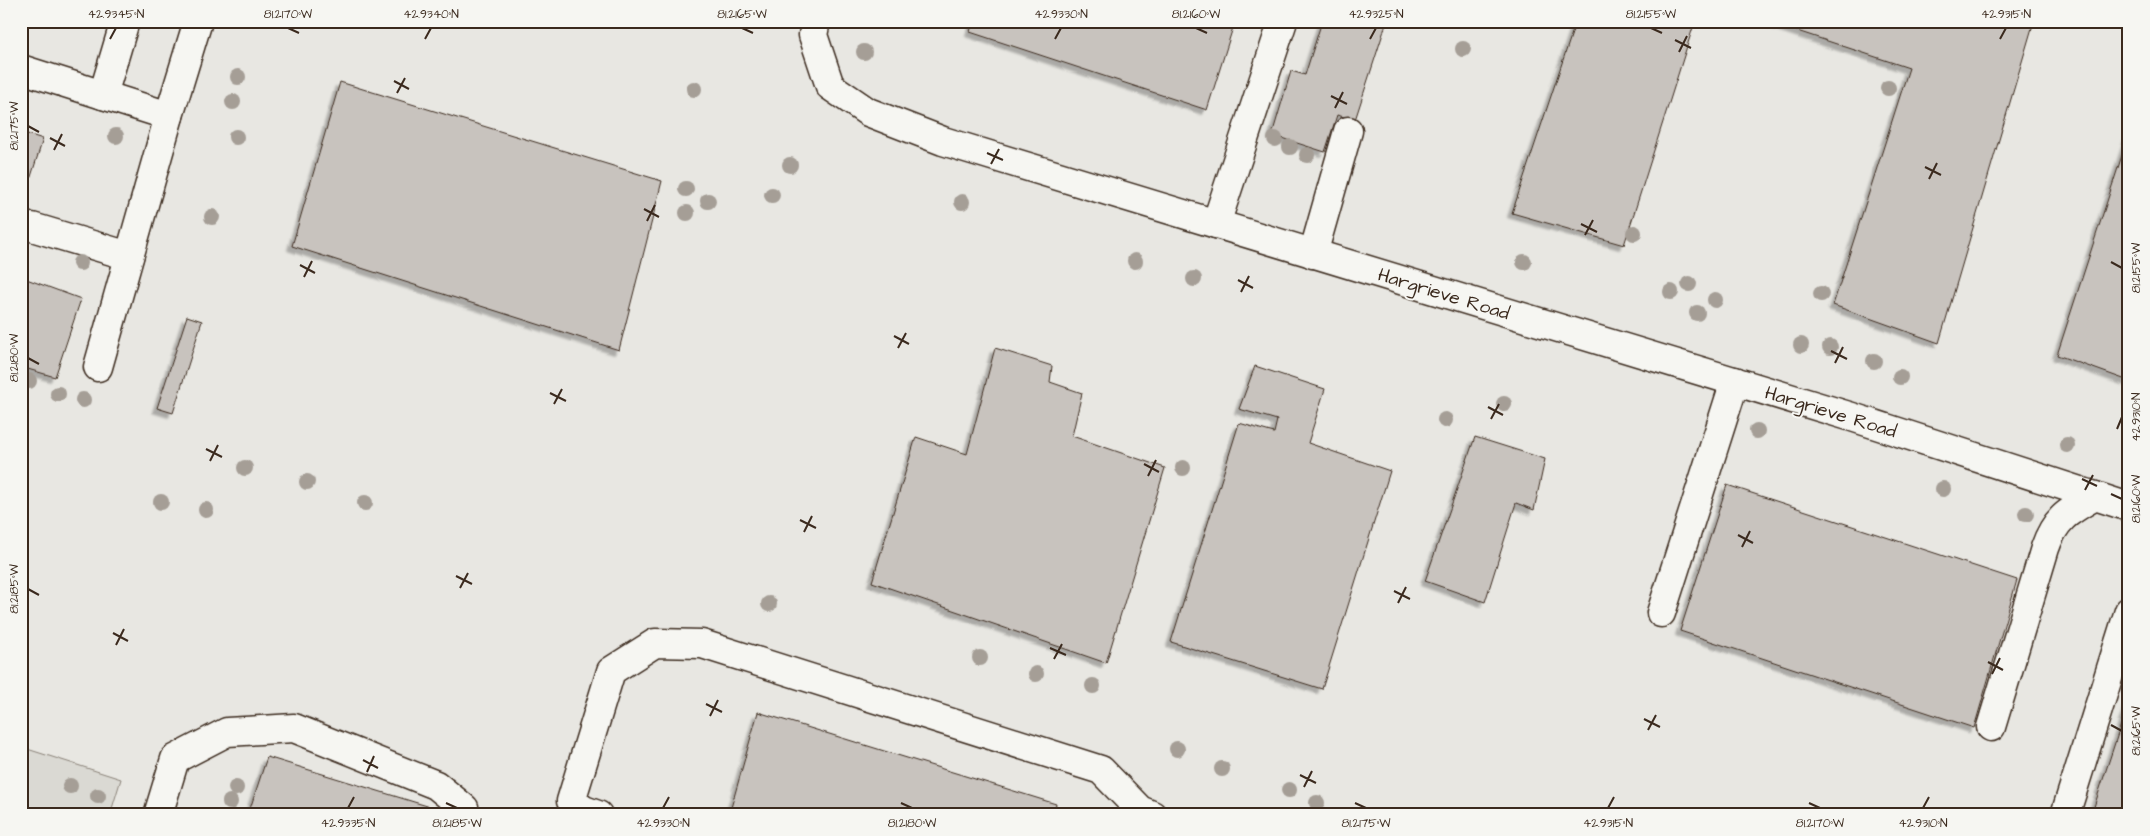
<svg xmlns="http://www.w3.org/2000/svg" width="2150" height="836" font-family="'Architects Daughter',sans-serif">
  <defs>
    <filter id="shadow"><feDropShadow dx="-4.5" dy="4.5" stdDeviation="1" flood-color="#0004"/></filter>
  </defs>
  <rect width="100%" height="100%" fill="#f6f6f2"/>
  <filter id="ink" filterUnits="userSpaceOnUse"><feTurbulence type="fractalNoise" baseFrequency=".02" numOctaves="2"/><feDisplacementMap in="SourceGraphic" scale="10" xChannelSelector="R" yChannelSelector="G"/><feConvolveMatrix kernelMatrix="1 2 1 2 8 2 1 2 1" color-interpolation-filters="sRGB"/></filter>
  <g filter="url(#ink)">
    <rect fill="#e8e7e2" x="21" y="21" width="2108" height="794"/>
    <polygon fill="#dad9d3" stroke="#8a8278" points="21,747 121,779 110,815 21,815"/>
    <g fill="#c8c3be" stroke="#3b2a1e" filter="url(#shadow)">
      <polygon points="973,21 1235,21 1207,110 970,32"/>
      <polygon points="1322,21 1387,21 1355,120 1337,115 1325,152 1272,135 1291,71 1305,75"/>
      <polygon points="1576,21 1695,21 1624,245 1512,213"/>
      <polygon points="1767,21 2034,21 1939,343 1833,305 1909,68"/>
      <polygon points="340,82 662,181 619,350 292,246"/>
      <polygon points="21,132 43,139 21,208"/>
      <polygon points="2129,134 2129,381 2057,355"/>
      <polygon points="21,277 81,299 55,377 21,367"/>
      <polygon points="187,316 202,321 173,413 157,408"/>
      <polygon points="995,348 1052,366 1050,382 1082,393 1072,436 1165,468 1106,663 872,582 916,437 967,454"/>
      <polygon points="1255,366 1325,389 1308,443 1390,471 1322,689 1171,642 1239,423 1274,433 1277,420 1239,409"/>
      <polygon points="1475,437 1545,459 1534,510 1516,503 1485,602 1425,581"/>
      <polygon points="1727,485 2017,580 1974,728 1680,631"/>
      <polygon points="2129,700 2129,815 2099,815 2092,813"/>
      <polygon points="758,712 1056,804 1053,815 729,815"/>
      <polygon points="267,757 437,809 435,815 248,815"/>
    </g>
    <g fill="none" stroke-linecap="round" stroke-linejoin="round">
      <g stroke="#3b2a1e" stroke-width="31">
        <g id="minor">
          <polyline points="816,21 813,35 830,86 868,112 943,141 1852,417 2129,507"/>
          <polyline points="21,69 169,116 198,21"/>
          <polyline points="103,95 125,21"/>
          <polyline points="1216,224 1283,21"/>
          <polyline points="32,227 129,256"/>
          <polyline points="1313,254 1348,131"/>
          <polyline points="98,367 169,116"/>
          <polyline points="1661,613 1735,381"/>
          <path d="M 1991,727 L 2045,548 C 2055,518 2069,511 2095,496"/>
          <polyline points="158,815 175,759 227,732 294,728 436,785 464,808 462,815"/>
          <polyline points="598,815 584,810 571,801 611,671 655,643 702,644 1101,770 1140,810 1152,815"/>
          <polyline points="2065,815 2129,611"/>
        </g>
      </g>
      <use href="#minor" stroke="#f6f6f2" stroke-width="28"/>
    </g>
    <g fill="#a59e96">
      <circle cx="1463" cy="49" r="8"/>
      <circle cx="864" cy="52" r="8"/>
      <circle cx="238" cy="77" r="8"/>
      <circle cx="1888" cy="88" r="8"/>
      <circle cx="694" cy="89" r="8"/>
      <circle cx="233" cy="102" r="8"/>
      <circle cx="116" cy="136" r="8"/>
      <circle cx="236" cy="137" r="8"/>
      <circle cx="1275" cy="139" r="8"/>
      <circle cx="1290" cy="147" r="8"/>
      <circle cx="1307" cy="155" r="8"/>
      <circle cx="790" cy="165" r="8"/>
      <circle cx="686" cy="189" r="8"/>
      <circle cx="772" cy="195" r="8"/>
      <circle cx="708" cy="201" r="8"/>
      <circle cx="962" cy="202" r="8"/>
      <circle cx="687" cy="213" r="8"/>
      <circle cx="212" cy="217" r="8"/>
      <circle cx="1634" cy="233" r="8"/>
      <circle cx="1135" cy="261" r="8"/>
      <circle cx="1524" cy="262" r="8"/>
      <circle cx="80" cy="263" r="8"/>
      <circle cx="1194" cy="279" r="8"/>
      <circle cx="1689" cy="284" r="8"/>
      <circle cx="1671" cy="292" r="8"/>
      <circle cx="1821" cy="294" r="8"/>
      <circle cx="1715" cy="300" r="8"/>
      <circle cx="1697" cy="313" r="8"/>
      <circle cx="1801" cy="345" r="8"/>
      <circle cx="1830" cy="347" r="8"/>
      <circle cx="1874" cy="361" r="8"/>
      <circle cx="1900" cy="377" r="8"/>
      <circle cx="29" cy="381" r="8"/>
      <circle cx="58" cy="394" r="8"/>
      <circle cx="83" cy="400" r="8"/>
      <circle cx="1504" cy="404" r="8"/>
      <circle cx="1445" cy="420" r="8"/>
      <circle cx="1757" cy="431" r="8"/>
      <circle cx="2067" cy="445" r="8"/>
      <circle cx="245" cy="468" r="8"/>
      <circle cx="1183" cy="468" r="8"/>
      <circle cx="307" cy="482" r="8"/>
      <circle cx="1943" cy="489" r="8"/>
      <circle cx="161" cy="502" r="8"/>
      <circle cx="365" cy="503" r="8"/>
      <circle cx="206" cy="510" r="8"/>
      <circle cx="2026" cy="514" r="8"/>
      <circle cx="769" cy="604" r="8"/>
      <circle cx="980" cy="658" r="8"/>
      <circle cx="1036" cy="674" r="8"/>
      <circle cx="1093" cy="686" r="8"/>
      <circle cx="1177" cy="749" r="8"/>
      <circle cx="1222" cy="769" r="8"/>
      <circle cx="70" cy="786" r="8"/>
      <circle cx="236" cy="788" r="8"/>
      <circle cx="1289" cy="790" r="8"/>
      <circle cx="98" cy="796" r="8"/>
      <circle cx="230" cy="802" r="8"/>
      <circle cx="1317" cy="803" r="8"/>
    </g>
  </g>
  <path fill="none" stroke="#3b2a1e" stroke-width="2" d="M 288,28 L 299,33M 742,28 L 753,33M 1196,28 L 1207,33M 1651,28 L 1662,33M 110,39 L 116,28M 425,39 L 431,28M 1055,39 L 1061,28M 1370,39 L 1376,28M 2000,39 L 2006,28M 1675,40 L 1691,48M 1679,52 L 1687,36M 394,81 L 409,89M 397,93 L 405,78M 1331,96 L 1347,104M 1335,108 L 1343,92M 28,126 L 39,132M 50,138 L 65,146M 54,150 L 62,134M 987,153 L 1003,160M 991,164 L 999,149M 1925,167 L 1941,175M 1929,179 L 1937,163M 644,209 L 659,217M 647,221 L 655,205M 1581,224 L 1597,232M 1585,235 L 1593,220M 2111,262 L 2122,268M 300,265 L 315,273M 304,277 L 312,261M 1238,280 L 1253,288M 1241,292 L 1249,276M 894,336 L 909,344M 898,348 L 906,333M 1831,351 L 1847,359M 28,358 L 39,364M 1835,363 L 1843,347M 550,393 L 566,401M 554,404 L 562,389M 1488,407 L 1503,415M 1491,419 L 1499,404M 2117,429 L 2122,417M 206,449 L 222,457M 210,461 L 218,445M 1144,464 L 1159,472M 1148,476 L 1156,460M 2082,479 L 2097,486M 2085,490 L 2093,475M 2111,494 L 2122,499M 800,520 L 816,528M 804,532 L 812,516M 1738,535 L 1753,543M 1742,547 L 1750,531M 456,576 L 472,584M 460,588 L 468,573M 28,589 L 39,595M 1394,591 L 1410,599M 1398,603 L 1406,587M 113,633 L 128,641M 116,645 L 124,629M 1050,648 L 1066,655M 1054,659 L 1062,644M 1988,662 L 2003,670M 1992,674 L 2000,658M 706,704 L 722,712M 710,716 L 718,700M 1644,719 L 1660,727M 2111,725 L 2122,731M 1648,730 L 1656,715M 363,760 L 378,768M 367,772 L 374,756M 1300,775 L 1316,783M 1304,787 L 1312,771M 446,803 L 457,808M 901,803 L 912,808M 1355,803 L 1366,808M 1809,803 L 1820,808M 348,808 L 354,797M 663,808 L 669,797M 1608,808 L 1614,797M 1923,808 L 1929,797"/>
  <g text-anchor="middle" stroke-width="4" stroke-linejoin="round" paint-order="stroke">
    <g font-size="19" fill="#3b2a1e" stroke="#f6f6f2">
      <text transform="translate(1444 293) rotate(17)" y="7">Hargrieve Road</text>
      <text transform="translate(1831 411) rotate(17)" y="7">Hargrieve Road</text>
    </g>
  </g>
  <rect width="2150" height="836" fill="none" stroke="#f6f6f2" stroke-width="55"/>
  <rect x="28" y="28" width="2094" height="780" fill="none" stroke="#3b2a1e" stroke-width="2"/>
  <g font-size="12" text-anchor="middle" fill="#3b2a1e">
    <text x="116" y="18">42.9345°N</text>
    <text x="288" y="18">81.2170°W</text>
    <text x="431" y="18">42.9340°N</text>
    <text x="742" y="18">81.2165°W</text>
    <text x="1061" y="18">42.9330°N</text>
    <text x="1196" y="18">81.2160°W</text>
    <text x="1376" y="18">42.9325°N</text>
    <text x="1651" y="18">81.2155°W</text>
    <text x="2006" y="18">42.9315°N</text>
    <text transform="translate(14 126) rotate(-90)" y="4">81.2175°W</text>
    <text transform="translate(2136 268) rotate(-90)" y="4">81.2155°W</text>
    <text transform="translate(14 358) rotate(-90)" y="4">81.2180°W</text>
    <text transform="translate(2136 417) rotate(-90)" y="4">42.9310°N</text>
    <text transform="translate(2136 499) rotate(-90)" y="4">81.2160°W</text>
    <text transform="translate(14 589) rotate(-90)" y="4">81.2185°W</text>
    <text transform="translate(2136 731) rotate(-90)" y="4">81.2165°W</text>
    <text x="348" y="827">42.9335°N</text>
    <text x="457" y="827">81.2185°W</text>
    <text x="663" y="827">42.9330°N</text>
    <text x="912" y="827">81.2180°W</text>
    <text x="1366" y="827">81.2175°W</text>
    <text x="1608" y="827">42.9315°N</text>
    <text x="1820" y="827">81.2170°W</text>
    <text x="1923" y="827">42.9310°N</text>
  </g>
</svg>
